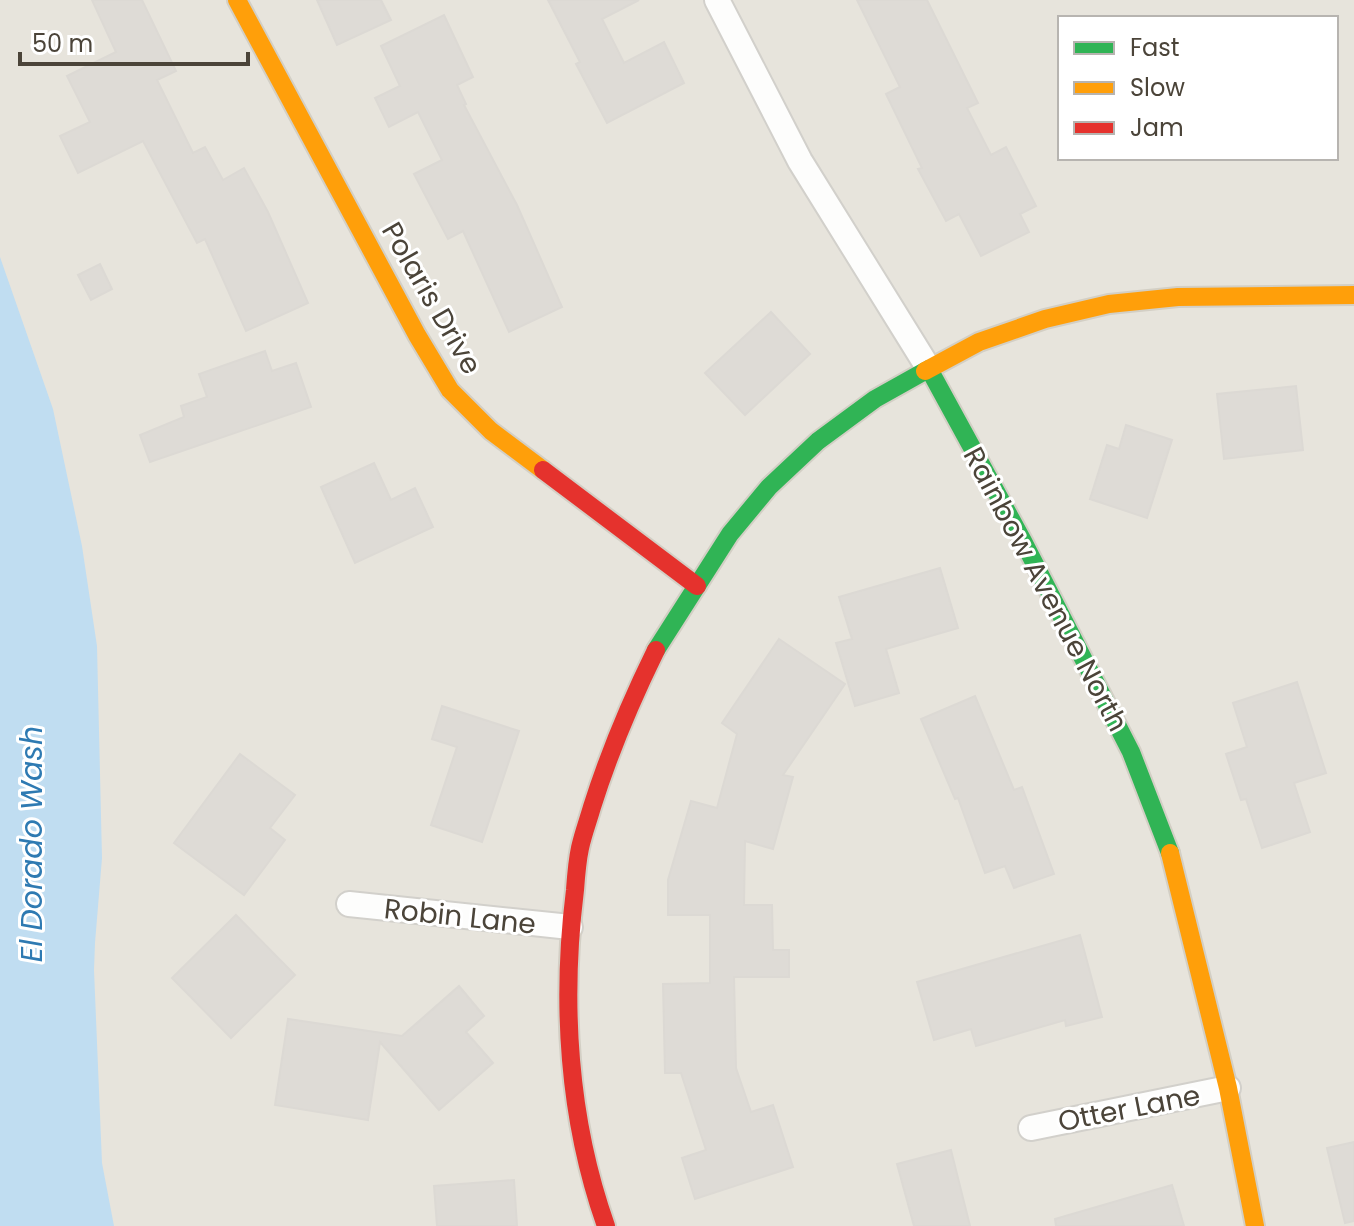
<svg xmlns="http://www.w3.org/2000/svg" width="1354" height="1226" font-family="Poppins,sans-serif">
  <rect width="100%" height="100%" fill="#f4f2ee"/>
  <path fill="#e7e4dc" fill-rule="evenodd" d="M 0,0 L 1354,0 L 1354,1226 L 0,1226 ZM 1060,18 L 1336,18 L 1336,158 L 1060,158 Z"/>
  <polygon fill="#c0ddf1" points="0,257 53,409 82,546 97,646 102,858 95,943 94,970 102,1163 114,1226 0,1226"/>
  <g fill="#dedbd6" stroke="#dcd9d4" stroke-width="2">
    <polygon points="92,0 142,0 176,71 157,80 193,153 205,147 223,180 244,168 268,212 308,303 246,331 205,239 197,243 143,141 78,173 60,136 90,122 67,76 116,52"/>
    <polygon points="317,0 381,0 391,20 337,45"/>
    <polygon points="548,0 639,0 602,19 624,63 664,42 684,83 607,123 576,64 580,62"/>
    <polygon points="857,0 927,0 978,103 967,108 991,155 1006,147 1036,206 1020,214 1029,232 981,256 959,214 946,221 918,169 922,168 886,94 900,87"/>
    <polygon points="444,15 473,77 457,85 466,104 464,105 517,205 562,307 509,332 463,231 448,239 414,174 442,160 418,112 389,127 375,98 400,86 381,46"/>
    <polygon points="100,264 112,289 91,300 78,275"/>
    <polygon points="771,312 810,354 745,415 705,373"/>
    <polygon points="265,351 272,371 296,363 311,407 150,462 140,435 184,417 181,406 207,397 199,374"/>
    <polygon points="1296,386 1303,450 1224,459 1217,394"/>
    <polygon points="1126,425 1172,440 1147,518 1090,499 1107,445 1119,449"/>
    <polygon points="374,463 391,500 415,488 433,527 355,563 321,487"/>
    <polygon points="940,568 958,628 886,649 899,693 855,706 836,643 852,639 839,597"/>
    <polygon points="779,639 845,684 783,775 793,777 773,849 745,841 744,905 772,905 773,950 789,950 789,977 734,977 736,1068 751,1112 773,1105 793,1167 695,1199 682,1158 706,1150 681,1073 665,1073 663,984 710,983 710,915 668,915 668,880 691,801 717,808 737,734 722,723"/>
    <polygon points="1297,682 1326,773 1294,783 1310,832 1262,848 1246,799 1241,800 1226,754 1247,747 1233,703"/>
    <polygon points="975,696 1014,790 1022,787 1054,874 1014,888 1005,866 985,873 958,798 955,799 921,719"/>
    <polygon points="442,706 519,731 482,842 431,825 457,747 432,739"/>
    <polygon points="240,754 295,795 270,828 285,840 244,895 174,843"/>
    <polygon points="236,915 295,975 231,1038 172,978"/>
    <polygon points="1080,935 1102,1017 1066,1026 1065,1020 976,1046 971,1029 934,1040 917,982"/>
    <polygon points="459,986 484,1016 466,1032 493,1063 439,1110 380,1042 368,1120 275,1105 288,1019 402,1036"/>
    <polygon points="1354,1142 1354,1221 1345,1223 1327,1148"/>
    <polygon points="951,1150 970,1226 914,1226 897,1164"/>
    <polygon points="514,1180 517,1226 437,1226 434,1186"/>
    <polygon points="1172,1185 1184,1226 1056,1226 1055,1219"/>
  </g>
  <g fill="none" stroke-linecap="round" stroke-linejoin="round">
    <g stroke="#d2d0cb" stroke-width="28">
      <g id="street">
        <polyline points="717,0 800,161 929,369"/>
        <polyline points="349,904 570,927"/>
        <polyline points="1031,1128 1228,1088"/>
      </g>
    </g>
    <g stroke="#d3cfc5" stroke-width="22">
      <g id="fast">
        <polyline points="929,369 1023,541 1131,752 1170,853"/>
        <polyline points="656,650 730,534 769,487 818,441 875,399 925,371"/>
      </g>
    </g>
    <g stroke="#d3cfc5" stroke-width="22">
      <g id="slow">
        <polyline points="237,0 417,335 450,390 491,431 543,470"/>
        <polyline points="925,371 979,342 1045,319 1109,304 1178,297 1354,295"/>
        <polyline points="1170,853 1228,1088 1255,1226"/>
      </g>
    </g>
    <g stroke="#d3cfc5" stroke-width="22">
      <g id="jam">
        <polyline points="543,470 697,586"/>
        <path d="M 606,1226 C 568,1119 561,1002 575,890 C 576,876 577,862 580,848 C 583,834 588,821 592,807 C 609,753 631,701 656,650"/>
      </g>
    </g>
    <use href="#street" stroke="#fdfdfc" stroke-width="24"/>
    <use href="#fast" stroke="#30b455" stroke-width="18"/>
    <use href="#slow" stroke="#ff9f0a" stroke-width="18"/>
    <use href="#jam" stroke="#e5322d" stroke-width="18"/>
  </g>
  <g text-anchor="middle" stroke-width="6" stroke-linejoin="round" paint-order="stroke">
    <g font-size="28" fill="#4b4439" stroke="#fff">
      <text transform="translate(432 298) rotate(60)" y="10">Polaris Drive</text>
      <text transform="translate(1046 589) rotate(62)" y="10">Rainbow Avenue North</text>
      <text transform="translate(460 916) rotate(6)" y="10">Robin Lane</text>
      <text transform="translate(1129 1108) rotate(-11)" y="10">Otter Lane</text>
    </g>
    <g font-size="30" font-style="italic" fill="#2e7ab2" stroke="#fff">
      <text transform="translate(32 844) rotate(-90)" y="10">El Dorado Wash</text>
    </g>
  </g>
  <rect x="1058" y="16" width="280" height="144" fill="#ffffff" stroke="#b7b4b0" stroke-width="2"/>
  <rect x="1074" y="42" width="40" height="12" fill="#30b455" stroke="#b7b4b0" stroke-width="2"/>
  <text x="1130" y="56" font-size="24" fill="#4b4439">Fast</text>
  <rect x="1074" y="82" width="40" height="12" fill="#ff9f0a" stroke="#b7b4b0" stroke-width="2"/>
  <text x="1130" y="96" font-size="24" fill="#4b4439">Slow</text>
  <rect x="1074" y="122" width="40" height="12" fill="#e5322d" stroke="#b7b4b0" stroke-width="2"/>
  <text x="1130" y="136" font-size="24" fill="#4b4439">Jam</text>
  <path d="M20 52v12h228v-12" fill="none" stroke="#4b4439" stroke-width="4"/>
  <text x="32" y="52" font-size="24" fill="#4b4439" stroke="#ffffff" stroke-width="6" paint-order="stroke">50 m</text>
</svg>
